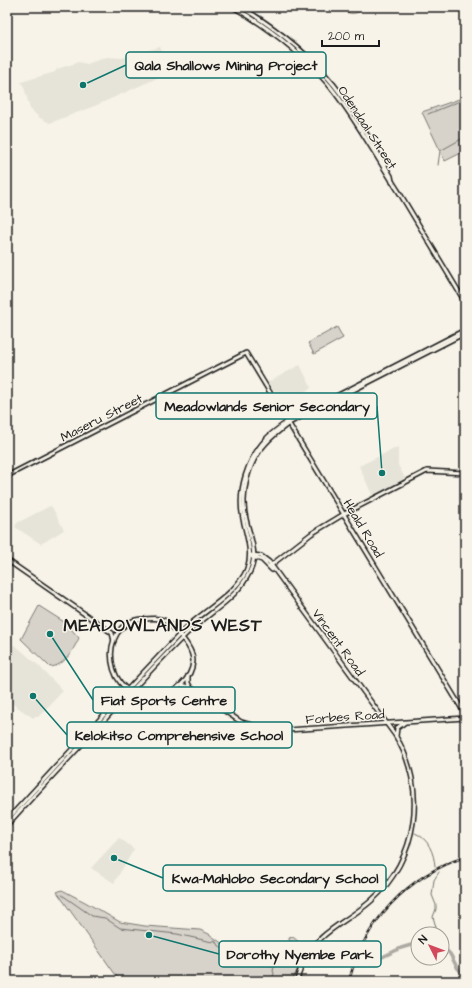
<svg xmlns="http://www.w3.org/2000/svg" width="472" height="988" font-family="'Architects Daughter',sans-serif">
  <rect width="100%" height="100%" fill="#f7f3e8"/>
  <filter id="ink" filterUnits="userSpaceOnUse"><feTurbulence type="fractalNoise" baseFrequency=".025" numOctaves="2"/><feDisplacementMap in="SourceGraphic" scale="8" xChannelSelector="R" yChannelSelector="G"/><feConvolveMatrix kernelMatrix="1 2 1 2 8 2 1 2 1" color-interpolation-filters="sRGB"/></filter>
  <g filter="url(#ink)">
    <g fill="#e6e3d9">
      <polygon points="160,47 169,70 164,75 97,105 50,123 40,118 30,109 24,87 21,82 55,72 57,69 79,62 87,64 107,57 122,58"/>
      <polygon points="300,365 311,387 310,389 281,404 268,382"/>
      <polygon points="398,447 398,465 406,480 373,497 359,466"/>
      <polygon points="50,506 52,507 64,530 41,544 15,527 17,523"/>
      <polygon points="7,643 16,646 38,665 63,691 38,717 35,716 33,718 7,700"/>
      <polygon points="119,838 121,839 134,849 114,883 91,868"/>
    </g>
    <g fill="#d7d3cb" stroke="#7a7874">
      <polygon points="465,97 465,151 445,161 422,112"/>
      <polygon points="337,327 343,338 314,354 308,343"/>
      <path d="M 39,606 L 72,627 L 71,629 L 79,638 C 73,650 65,666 50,667 L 21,639 Z"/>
      <polygon points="62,890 85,902 120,922 145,926 200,930 209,934 227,947 250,951 261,958 290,947 289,938 293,937 307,949 292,981 120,981 57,892"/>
    </g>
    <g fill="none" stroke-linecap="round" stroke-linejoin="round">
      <g stroke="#72716c" stroke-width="1">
        <path d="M 338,7 C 349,15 355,16 366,7"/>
        <polyline points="428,114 465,99"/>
        <polyline points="438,165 440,151 465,137"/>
        <path d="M 415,833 C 428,838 434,853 435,866"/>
        <path d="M 62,895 L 92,916 L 105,918 L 120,928 L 177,934 L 212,942 L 215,940 L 217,944 L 228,952 L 245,958 L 258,965 L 277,966 L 279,964 C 284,964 299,963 302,961"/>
        <polyline points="438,934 433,917 436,909 436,905 432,895 434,880 439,872"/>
        <polyline points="305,961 315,960 325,955 336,954 350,959"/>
        <polyline points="270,981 270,977 273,977 274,973 273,971 274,967"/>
      </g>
      <g stroke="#aca9a2" stroke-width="3.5">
        <path d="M 442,948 C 444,949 448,951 450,954 C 455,962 456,970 465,974"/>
        <polyline points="361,964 362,965 368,964 401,948 418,943"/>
      </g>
      <g stroke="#1c1c1c" stroke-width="6">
        <g id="secondary">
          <path d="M 233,7 C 269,27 302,54 329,85 C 356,118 376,157 399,192 L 465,302"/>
          <path d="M 241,7 C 276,28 308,53 334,85 C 356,113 373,145 391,176 L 392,182"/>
          <polyline points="7,476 246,353 465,714"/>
          <path d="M 252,555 L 261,556 L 269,562 L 395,735 C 428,788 418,860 371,901 C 346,923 317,931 303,964 C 300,970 298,975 297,981"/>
          <polyline points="252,557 262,560 272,570"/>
          <polyline points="7,560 112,633 114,641"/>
          <polyline points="270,566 311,534 344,514 427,471 465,473"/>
          <path d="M 142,619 C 148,619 155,618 160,619 C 167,620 173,627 177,632 C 184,640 193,650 193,661 C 192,680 173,695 156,697 C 104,703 95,623 142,619 Z"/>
          <polyline points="188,676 188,683 191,688"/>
          <polyline points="179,686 185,686 191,688 241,722 273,731 465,718"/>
          <polyline points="396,736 397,728 404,723"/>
          <path d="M 7,820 C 66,756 124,692 184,630 C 203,611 230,598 244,575 C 255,557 247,538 243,519 C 237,491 247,459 267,438 C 273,432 281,427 288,421 L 465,330"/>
          <path d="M 7,825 C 43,785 80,747 116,707 C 138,684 160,660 183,637 C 203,616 232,603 247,577 C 260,556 251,541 246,519 C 240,493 248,462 266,443 C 273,435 281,429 289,423 L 465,333"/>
        </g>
      </g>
      <use href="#secondary" stroke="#f7f3e8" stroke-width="3"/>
      <g stroke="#1c1c1c" stroke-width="2.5">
        <path id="rail" d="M 349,981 C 364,922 407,876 465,857"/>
      </g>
      <use href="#rail" stroke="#f7f3e8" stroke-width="1" stroke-dasharray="3" stroke-linecap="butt"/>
    </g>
  </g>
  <g text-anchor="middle" stroke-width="3" stroke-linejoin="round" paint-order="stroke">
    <g font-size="13" fill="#1c1c1c" stroke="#f7f3e8">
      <text transform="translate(368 127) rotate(57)" y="5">Odendaal Street</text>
      <text transform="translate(101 417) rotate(-27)" y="5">Maseru Street</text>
      <text transform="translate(364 528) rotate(59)" y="5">Heald Road</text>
      <text transform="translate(339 642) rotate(54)" y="5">Vincent Road</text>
      <text transform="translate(345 716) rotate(-4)" y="5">Forbes Road</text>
    </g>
    <g font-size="17" font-weight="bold" letter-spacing="1" fill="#1c1c1c" stroke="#f7f3e8">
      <text x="163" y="631">MEADOWLANDS WEST</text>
    </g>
  </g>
  <path fill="none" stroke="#0f766e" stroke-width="1.5" d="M83 85L126 65M382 473L377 406M50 634L93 700M33 696L67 735M114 858L163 878M149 935L219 954"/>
  <g fill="#0f766e" stroke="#f7f3e8" stroke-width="1.5">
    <circle cx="83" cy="85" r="4"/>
    <circle cx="382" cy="473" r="4"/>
    <circle cx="50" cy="634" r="4"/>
    <circle cx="33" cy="696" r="4"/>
    <circle cx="114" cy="858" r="4"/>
    <circle cx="149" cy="935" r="4"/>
  </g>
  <g fill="#f7f3e8" stroke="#0f766e" stroke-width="1.5">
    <rect x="126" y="52" width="200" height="26" rx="4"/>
    <rect x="156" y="393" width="221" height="26" rx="4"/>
    <rect x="93" y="687" width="142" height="26" rx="4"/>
    <rect x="67" y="722" width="225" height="26" rx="4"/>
    <rect x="163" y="865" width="223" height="26" rx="4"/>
    <rect x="219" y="941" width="162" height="26" rx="4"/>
  </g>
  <g font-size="14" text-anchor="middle" font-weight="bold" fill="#1c1c1c">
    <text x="226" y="70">Qala Shallows Mining Project</text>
    <text x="267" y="411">Meadowlands Senior Secondary</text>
    <text x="164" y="705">Fiat Sports Centre</text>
    <text x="179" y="740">Kelokitso Comprehensive School</text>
    <text x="275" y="883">Kwa-Mahlobo Secondary School</text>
    <text x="300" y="959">Dorothy Nyembe Park</text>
  </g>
  <rect width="472" height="988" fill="none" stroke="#f7f3e8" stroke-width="24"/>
  <rect x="12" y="12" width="448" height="964" fill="none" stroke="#1c1c1c" stroke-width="1.5" filter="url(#ink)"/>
  <g transform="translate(430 946) rotate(312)"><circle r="19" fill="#f7f3e8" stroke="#9f9d96"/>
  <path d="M0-3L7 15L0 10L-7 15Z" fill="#d1495b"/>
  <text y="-6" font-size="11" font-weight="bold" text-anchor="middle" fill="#1c1c1c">N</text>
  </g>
  <path d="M322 40v6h57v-6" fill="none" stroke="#1c1c1c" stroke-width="2"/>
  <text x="328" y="40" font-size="12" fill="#1c1c1c" stroke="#f7f3e8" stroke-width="3" paint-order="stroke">200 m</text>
</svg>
